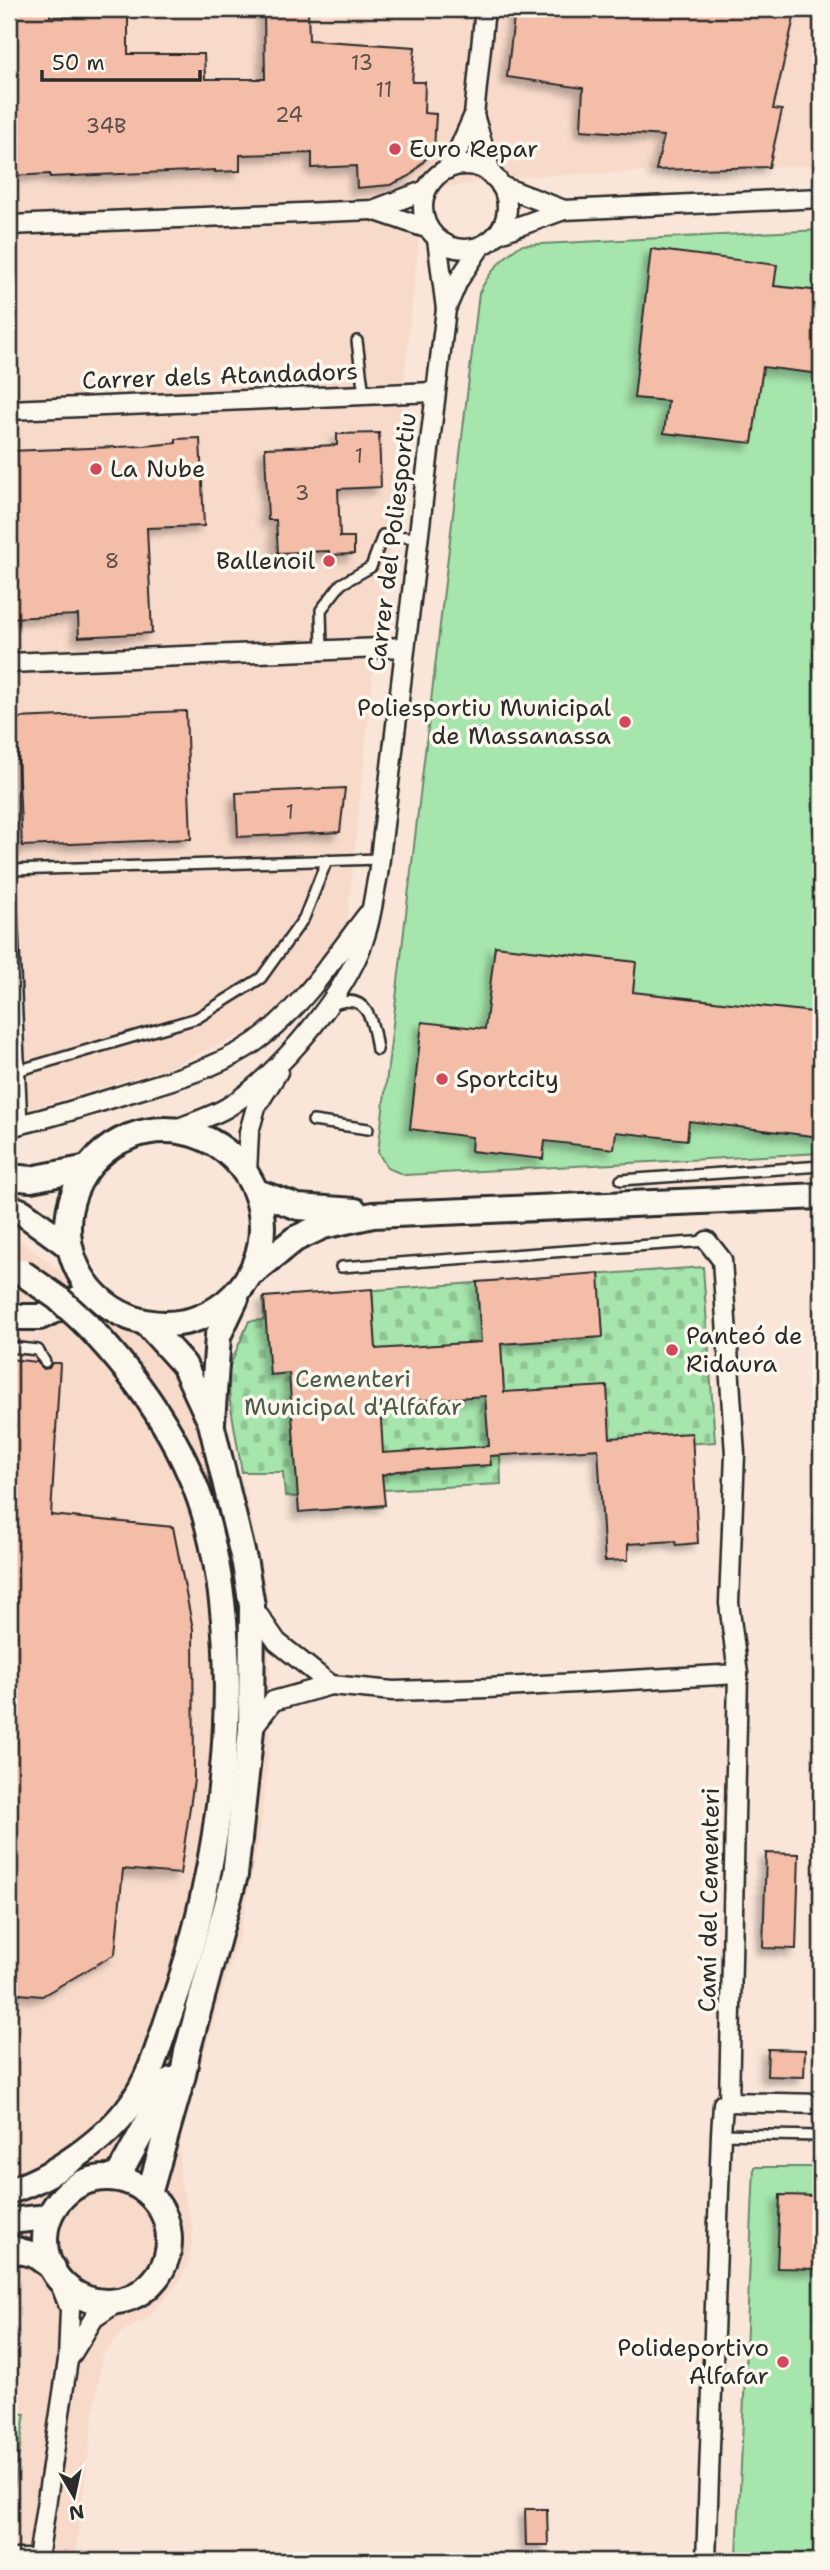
<svg xmlns="http://www.w3.org/2000/svg" width="830" height="2570" font-family="'Shantell Sans',sans-serif">
  <defs>
    <pattern id="cemetery-stones" width="16" height="16" patternUnits="userSpaceOnUse" patternTransform="scale(1.75)"><rect width="16" height="16" fill="#a6e5ac"/><path d="M2 7V4a2 2 0 0 1 4 0v3zM10 15v-3a2 2 0 0 1 4 0v3z" fill="#8fc594"/></pattern>
    <pattern id="park-tufts" width="24" height="20" patternUnits="userSpaceOnUse" patternTransform="scale(1.75)"><rect width="24" height="20" fill="#a6e5ac"/><path d="M3 7l-1-3M5 7V3M7 7l1-3M15 17l-1-3M17 17v-4M19 17l1-3" fill="none" stroke="#8fc594"/></pattern>
    <filter id="shadow"><feDropShadow dx="-6" dy="6" stdDeviation="3.5" flood-color="#0004"/></filter>
  </defs>
  <rect width="100%" height="100%" fill="#f9e6d8"/>
  <filter id="ink" filterUnits="userSpaceOnUse"><feTurbulence type="fractalNoise" baseFrequency=".0143" numOctaves="2"/><feDisplacementMap in="SourceGraphic" scale="14" xChannelSelector="R" yChannelSelector="G"/><feConvolveMatrix kernelMatrix="1 2 1 2 8 2 1 2 1" color-interpolation-filters="sRGB"/></filter>
  <g filter="url(#ink)">
    <g fill="#f8daca">
      <polygon points="9,9 821,9 821,165 529,176 424,190 390,512 394,512 383,602 380,607 347,924 275,1020 167,1068 9,1115"/>
      <polygon points="9,1237 24,1242 160,1356 243,1478 268,1596 271,1738 260,1834 238,1941 180,2133 180,2180 193,2230 190,2259 180,2281 149,2317 123,2331 102,2355 74,2561 9,2561"/>
    </g>
    <polygon fill="url(#cemetery-stones)" stroke="#68886c" stroke-width="2" points="703,1267 715,1442 500,1455 501,1484 383,1490 382,1507 299,1511 298,1497 285,1496 283,1472 242,1472 230,1402 228,1370 249,1321 264,1320 263,1298"/>
    <polygon fill="url(#park-tufts)" stroke="#68886c" stroke-width="2" points="9,2413 25,2414 9,2524"/>
    <g fill="#a6e5ac" stroke="#68886c" stroke-width="2">
      <path d="M 821,230 L 821,1153 L 405,1175 L 387,1168 L 378,1152 L 479,293 C 490,271 502,258 521,245 Z"/>
      <polygon points="754,2167 821,2167 821,2560 737,2557"/>
    </g>
    <g fill="#f4bda8" stroke="#2b2b2b" stroke-width="2" fill-rule="evenodd" filter="url(#shadow)">
      <polygon points="9,9 50,9 50,16 128,17 128,54 204,54 205,79 265,79 264,9 308,9 309,40 415,47 412,82 425,82 424,113 436,114 434,150 410,176 390,185 357,188 356,166 312,168 312,153 240,155 240,171 215,172 215,170 50,177 50,174 9,176"/>
      <polygon points="515,9 796,9 773,109 782,110 769,167 656,170 664,136 581,130 583,88 507,77"/>
      <polygon points="651,249 777,265 774,286 821,291 821,374 763,367 752,443 664,433 668,401 634,398"/>
      <polygon points="379,433 381,487 338,489 340,537 354,537 354,554 329,555 329,551 278,553 276,520 268,520 265,448 337,445 337,434"/>
      <polygon points="200,438 204,526 147,528 152,633 79,637 78,615 9,618 9,451 144,446 176,443 176,439"/>
      <polygon points="186,711 191,839 22,846 16,718"/>
      <polygon points="345,788 340,832 238,837 236,793"/>
      <polygon points="495,946 636,962 633,992 821,1013 821,1137 689,1121 687,1140 616,1132 614,1149 545,1141 543,1159 471,1151 472,1137 410,1129 422,1022 485,1029"/>
      <path d="M 599,1273 L 603,1337 L 501,1344 L 504,1392 L 607,1386 L 610,1438 L 692,1433 L 698,1543 L 676,1545 L 675,1541 L 628,1544 L 628,1560 L 605,1561 L 598,1449 L 490,1456 L 491,1465 L 397,1471 L 382,1475 L 385,1505 L 299,1512 L 289,1373 L 270,1375 L 264,1297 L 372,1289 L 376,1349 L 481,1342 L 477,1282 ZM 485,1396 L 489,1446 L 383,1453 L 380,1403 Z"/>
      <polygon points="9,1359 37,1362 44,1369 49,1368 52,1363 60,1363 51,1515 173,1527 193,1629 194,1780 180,1874 123,1869 115,1954 42,1996 9,1993"/>
      <polygon points="766,1853 799,1854 796,1949 763,1948"/>
      <polygon points="768,2049 805,2050 804,2077 767,2076"/>
      <polygon points="780,2195 821,2196 821,2269 777,2268"/>
      <polygon points="525,2509 547,2509 548,2545 526,2545"/>
    </g>
    <g fill="none" stroke-linecap="round" stroke-linejoin="round">
      <g stroke="#2b2b2b" stroke-width="14">
        <g id="lane">
          <polyline points="357,341 364,395"/>
          <polyline points="322,650 321,610 341,584 371,567 383,535 418,538"/>
          <polyline points="9,842 22,1124"/>
          <polyline points="10,870 380,859"/>
          <path d="M 332,1005 C 368,990 373,1022 377,1050"/>
          <polyline points="20,1070 197,1018 261,978 304,918 327,860"/>
          <polyline points="313,1121 368,1129"/>
          <polyline points="621,1180 821,1166"/>
          <polyline points="341,1267 707,1241"/>
          <polyline points="9,1347 38,1350 45,1362"/>
          <polyline points="721,2134 821,2136"/>
        </g>
      </g>
      <g stroke="#2b2b2b" stroke-width="23">
        <g id="street">
          <polyline points="474,115 492,176"/>
          <circle cx="465" cy="207" r="42"/>
          <polyline points="446,170 458,151 474,115 485,9"/>
          <polyline points="501,186 564,210"/>
          <polyline points="373,210 429,229"/>
          <polyline points="9,225 373,210 426,190"/>
          <polyline points="497,234 564,210 821,198"/>
          <polyline points="437,239 446,309"/>
          <polyline points="9,410 434,392"/>
          <polyline points="9,663 405,647"/>
          <path d="M 9,1127 C 45,1119 81,1108 116,1097 C 167,1081 225,1068 267,1033 C 306,1001 336,955 367,915"/>
          <path d="M 173,1130 C 191,1123 211,1117 228,1107 C 278,1076 350,990 366,933 C 372,914 374,894 378,875 L 446,309 L 458,281 L 481,246"/>
          <polyline points="247,1173 249,1132 256,1107 278,1072"/>
          <polyline points="252,1606 277,1642 331,1685"/>
          <polyline points="251,1730 273,1701 331,1685 393,1691 488,1688 738,1674"/>
          <polyline points="729,2102 821,2104"/>
          <polyline points="70,2357 94,2318 118,2302"/>
          <polyline points="9,2559 38,2559 68,2360 70,2309 59,2281"/>
          <polyline points="706,2561 721,2134 723,2104 729,2102 738,1674 729,1603 735,1454 722,1260 707,1241"/>
        </g>
      </g>
      <g stroke="#2b2b2b" stroke-width="30">
        <g id="secondary">
          <circle cx="165" cy="1227" r="97"/>
          <polyline points="9,1177 31,1179 88,1168"/>
          <polyline points="257,1192 298,1207 355,1211"/>
          <polyline points="9,1207 22,1212 69,1246"/>
          <polyline points="255,1271 295,1239 323,1226 373,1215 821,1196"/>
          <polyline points="9,1317 40,1317 84,1296"/>
          <polyline points="147,1324 184,1365 211,1423 245,1564 252,1606 251,1730 235,1875 187,2052 183,2075 149,2194"/>
          <polyline points="212,1422 218,1336 236,1298"/>
          <polyline points="117,2178 171,2080"/>
          <circle cx="107" cy="2240" r="62"/>
          <path d="M 9,2191 C 52,2178 106,2140 132,2103 C 150,2078 159,2045 169,2016 C 221,1870 247,1677 208,1526 C 188,1449 140,1380 86,1324"/>
          <polyline points="9,2221 48,2217"/>
          <polyline points="9,2248 35,2255 53,2268"/>
        </g>
      </g>
      <use href="#lane" stroke="#fbf7ec" stroke-width="9"/>
      <use href="#street" stroke="#fbf7ec" stroke-width="18"/>
      <use href="#secondary" stroke="#fbf7ec" stroke-width="24"/>
      <g stroke="#2b2b2b" stroke-width="30" stroke-linecap="butt">
        <polyline id="secondary-bridge" points="21,1272 58,1298 86,1324"/>
      </g>
      <use href="#secondary-bridge" stroke="#fbf7ec" stroke-width="24"/>
    </g>
  </g>
  <g fill="#d1495b" stroke="#fbf7ec" stroke-width="2.5">
    <circle cx="395" cy="149" r="7"/>
    <circle cx="96" cy="469" r="7"/>
    <circle cx="329" cy="561" r="7"/>
    <circle cx="625" cy="722" r="7"/>
    <circle cx="442" cy="1079" r="7"/>
    <circle cx="672" cy="1350" r="7"/>
    <circle cx="783" cy="2362" r="7"/>
  </g>
  <g text-anchor="middle" stroke-width="7" stroke-linejoin="round" paint-order="stroke">
    <g font-size="21" fill="#5d504a">
      <text x="362" y="70">13</text>
      <text x="384" y="97">11</text>
      <text x="289" y="122">24</text>
      <text x="106" y="133">34B</text>
      <text x="359" y="463">1</text>
      <text x="302" y="500">3</text>
      <text x="112" y="568">8</text>
      <text x="290" y="819">1</text>
    </g>
    <g font-size="24" fill="#2b2b2b" stroke="#fbf7ec" text-anchor="start">
      <text x="409" y="157">Euro Repar</text>
      <text x="110" y="477">La Nube</text>
      <text x="315" y="569" text-anchor="end">Ballenoil</text>
      <text x="611" y="716" text-anchor="end">Poliesportiu Municipal<tspan x="611" dy="28">de Massanassa</tspan></text>
      <text x="456" y="1087">Sportcity</text>
      <text x="686" y="1344">Panteó de<tspan x="686" dy="28">Ridaura</tspan></text>
      <text x="769" y="2356" text-anchor="end">Polideportivo<tspan x="769" dy="28">Alfafar</tspan></text>
    </g>
    <g font-size="24" fill="#2b2b2b" stroke="#fbf7ec">
      <text transform="translate(220 376) rotate(-2)" y="8">Carrer dels Atandadors</text>
      <text transform="translate(392 542) rotate(-83)" y="8">Carrer del Poliesportiu</text>
      <text transform="translate(709 1900) rotate(-89)" y="8">Camí del Cementeri</text>
    </g>
    <g font-size="24" fill="#4a5a4b" stroke="#fbf7ec">
      <text x="353" y="1387">Cementeri<tspan x="353" dy="28">Municipal d'Alfafar</tspan></text>
    </g>
  </g>
  <rect width="830" height="2570" fill="none" stroke="#fbf7ec" stroke-width="35"/>
  <rect x="18" y="18" width="795" height="2535" fill="none" stroke="#2b2b2b" stroke-width="2.5" filter="url(#ink)"/>
  <g transform="translate(74 2496) rotate(171)" stroke="#fbf7ec" stroke-width="5" paint-order="stroke">
  <path d="M0-5L12 26L0 18L-12 26Z" fill="#2b2b2b"/>
  <text y="-10" font-size="19" font-weight="bold" text-anchor="middle" fill="#2b2b2b">N</text>
  </g>
  <path d="M42 70v10h158v-10" fill="none" stroke="#2b2b2b" stroke-width="3.5"/>
  <text x="52" y="70" font-size="21" fill="#2b2b2b" stroke="#fbf7ec" stroke-width="5" paint-order="stroke">50 m</text>
</svg>
